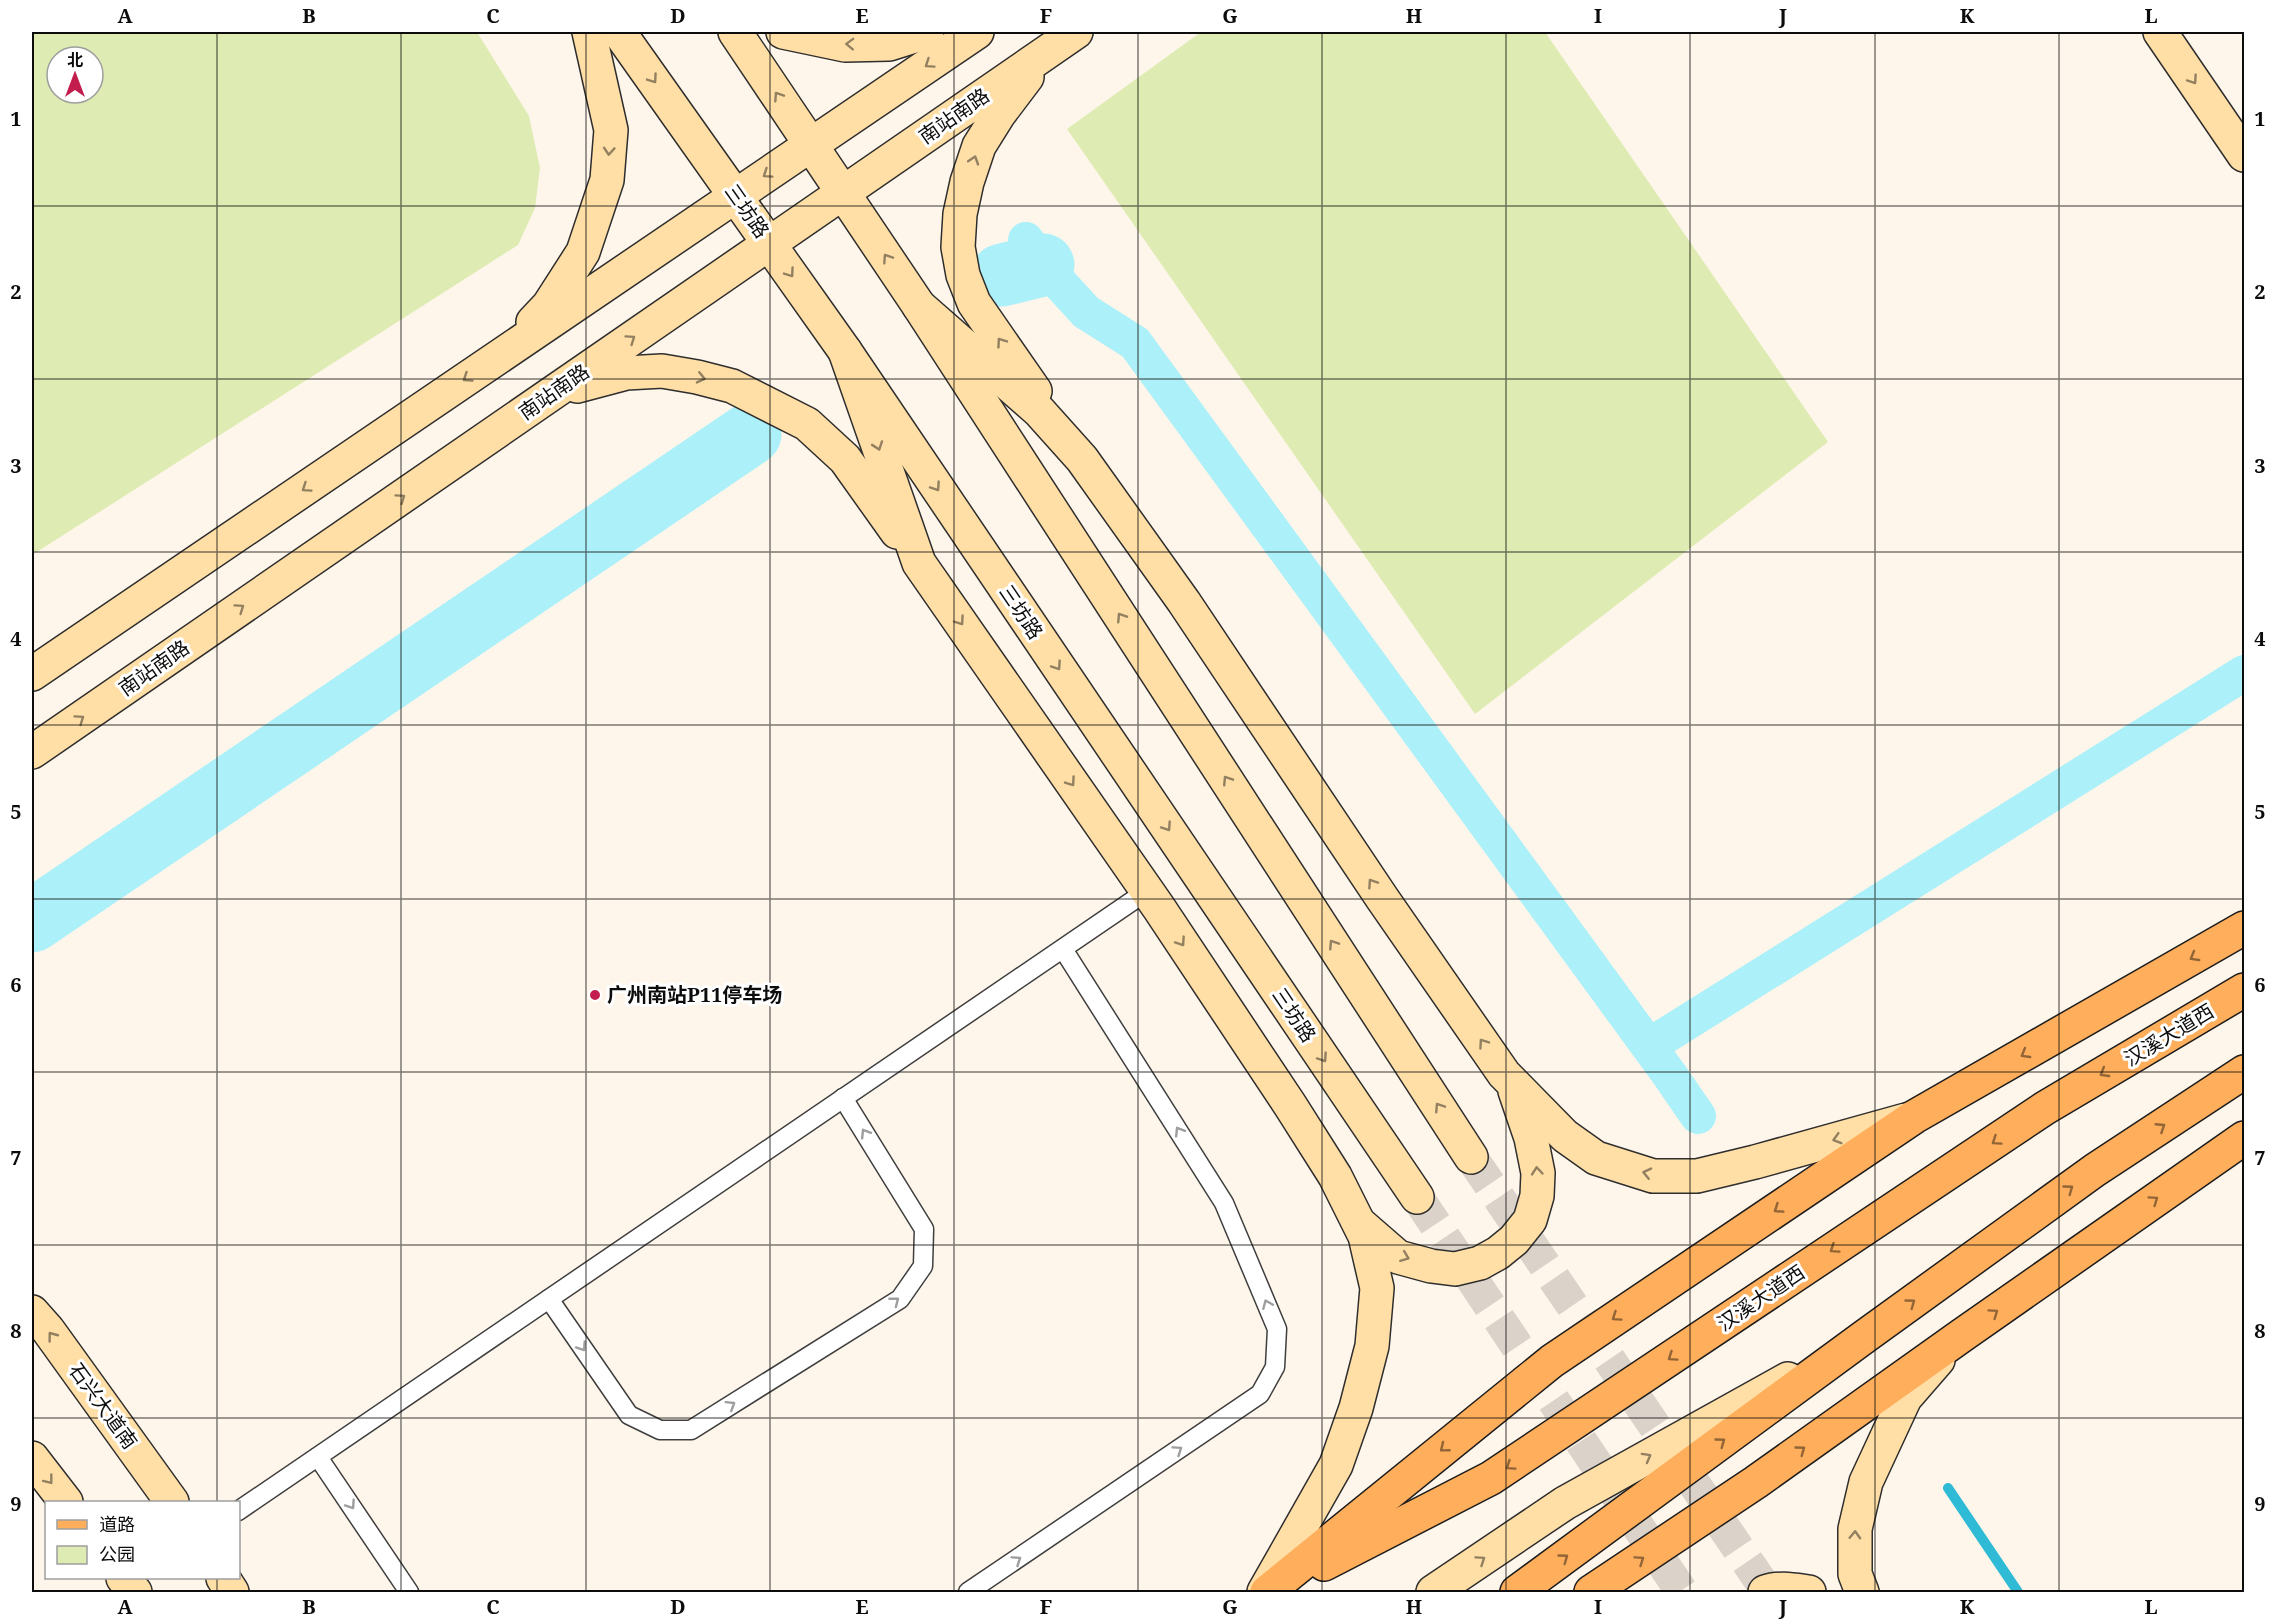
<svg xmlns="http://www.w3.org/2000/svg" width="2276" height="1624" font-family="'Noto Serif','Noto Sans SC',serif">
  <rect width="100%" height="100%" fill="#fff6eb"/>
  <g fill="#deebb2" fill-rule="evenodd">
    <path d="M 32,32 L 477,32 L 529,116 L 540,168 L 535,208 L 518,245 L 32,555 ZM 57,57 L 93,57 L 93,93 L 57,93 Z"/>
    <polygon points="1201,32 1545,32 1828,442 1475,714 1067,129"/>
  </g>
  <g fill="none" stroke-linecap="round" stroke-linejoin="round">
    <polyline stroke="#2fbbd5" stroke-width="10" points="1948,1488 2018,1592"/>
    <g stroke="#acf0f9" stroke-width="36">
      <polyline points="1026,240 1043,265 1086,312 1135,343 1669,1074 1698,1116"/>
      <polyline points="1649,1046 2244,673"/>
    </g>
    <g stroke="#acf0f9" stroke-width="63">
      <polyline points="1002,275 1043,265"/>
      <polyline points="32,921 750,434"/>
    </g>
    <g stroke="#dbd3ca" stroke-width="33" stroke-dasharray="33 16" stroke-linecap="butt">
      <polyline points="1471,1157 1768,1592"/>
      <polyline points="1417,1197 1682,1592"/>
    </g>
    <g stroke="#3f3f3f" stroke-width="21">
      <g id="lane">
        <polyline points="549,1299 629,1415 660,1430 691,1430 900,1299 923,1266 924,1229 843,1098"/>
        <polyline points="318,1457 409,1592"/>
        <polyline points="238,1511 1147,891"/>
        <polyline points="968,1592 1260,1394 1275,1367 1277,1329 1224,1203 1063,949"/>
      </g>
    </g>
    <g stroke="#2e2e2e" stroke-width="36">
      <g id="secondary">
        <polyline points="619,32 845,351 1417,1197"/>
        <polyline points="735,32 919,306 1471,1157"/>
        <polyline points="783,32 845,45 889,44 927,32"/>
        <polyline points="2160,32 2244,155"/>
        <polyline points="1027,77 999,114 979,146 967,182 960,214 958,247 963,275 974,303 1035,391"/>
        <polyline points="919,306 1039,411 1082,459 1184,602 1382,898 1504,1074 1565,1136 1596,1158 1653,1176 1697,1176 1755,1162 1906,1120"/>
        <polyline points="533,322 549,305 583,252 607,180 611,130 589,32"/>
        <polyline points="845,351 919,563 1159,908 1290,1105 1335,1176 1365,1236 1377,1288 1372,1346 1356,1408 1336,1465 1264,1592"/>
        <polyline points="577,386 626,373 662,371 697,377 732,386 807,424 845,459 897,532"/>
        <polyline points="32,674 977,32"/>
        <polyline points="32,752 1076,32"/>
        <polyline points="1360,1224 1398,1257 1431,1266 1455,1269 1480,1263 1498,1253 1514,1240 1530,1220 1537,1196 1538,1173 1531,1138 1515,1091"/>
        <polyline points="32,1312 48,1330 172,1502"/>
        <polyline points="32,1458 66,1502"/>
        <polyline points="123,1578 135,1592"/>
        <polyline points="223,1578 232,1592"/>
        <polyline points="1433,1592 1565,1503 1788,1379"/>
        <path d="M 1765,1592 C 1779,1587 1794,1590 1809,1592"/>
        <polyline points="1862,1592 1855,1574 1855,1529 1866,1482 1905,1398 1938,1360"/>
      </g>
    </g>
    <g stroke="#1d1d1d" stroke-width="36">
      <g id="primary">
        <polyline points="1324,1564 1491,1478 2045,1108 2244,990"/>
        <polyline points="1267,1592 1552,1361 1914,1117 2244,928"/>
        <polyline points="1517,1592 1864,1337 2095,1170 2244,1072"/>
        <polyline points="1591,1592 1756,1482 1961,1336 2244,1138"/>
      </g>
    </g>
    <use href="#lane" stroke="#fff" stroke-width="18"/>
    <use href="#secondary" stroke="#ffdfa6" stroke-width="33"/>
    <use href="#primary" stroke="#ffae5b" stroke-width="33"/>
  </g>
  <defs><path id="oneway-chevron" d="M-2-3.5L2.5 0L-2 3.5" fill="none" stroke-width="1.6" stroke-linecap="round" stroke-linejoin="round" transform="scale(1.5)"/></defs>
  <g stroke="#928061">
    <use href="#oneway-chevron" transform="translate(850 44) rotate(-178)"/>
    <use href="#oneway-chevron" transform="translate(929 64) rotate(146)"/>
    <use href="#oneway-chevron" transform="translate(653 79) rotate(55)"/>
    <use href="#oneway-chevron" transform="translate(2193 80) rotate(56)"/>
    <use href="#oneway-chevron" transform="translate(778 96) rotate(-124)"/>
    <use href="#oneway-chevron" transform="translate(609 151) rotate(94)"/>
    <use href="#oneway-chevron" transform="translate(974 160) rotate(-72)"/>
    <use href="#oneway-chevron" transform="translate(767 174) rotate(146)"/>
    <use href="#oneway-chevron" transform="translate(887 258) rotate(-124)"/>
    <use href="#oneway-chevron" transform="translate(790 273) rotate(55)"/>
    <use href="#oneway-chevron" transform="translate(631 339) rotate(-35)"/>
    <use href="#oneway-chevron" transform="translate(1001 342) rotate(-125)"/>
    <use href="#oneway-chevron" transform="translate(467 378) rotate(146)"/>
    <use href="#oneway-chevron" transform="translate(701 378) rotate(13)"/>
    <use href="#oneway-chevron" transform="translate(878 446) rotate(71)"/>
    <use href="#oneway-chevron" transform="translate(936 487) rotate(56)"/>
    <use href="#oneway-chevron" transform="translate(306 488) rotate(146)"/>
    <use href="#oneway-chevron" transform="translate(401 498) rotate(-35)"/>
    <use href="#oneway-chevron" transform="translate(240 608) rotate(-35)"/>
    <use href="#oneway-chevron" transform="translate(1121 617) rotate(-123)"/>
    <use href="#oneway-chevron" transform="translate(960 621) rotate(55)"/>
    <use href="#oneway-chevron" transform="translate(1057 666) rotate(56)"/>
    <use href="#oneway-chevron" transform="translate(80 719) rotate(-35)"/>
    <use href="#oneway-chevron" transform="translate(1227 780) rotate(-123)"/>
    <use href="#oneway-chevron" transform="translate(1071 782) rotate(55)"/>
    <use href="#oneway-chevron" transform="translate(1167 827) rotate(56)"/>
    <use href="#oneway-chevron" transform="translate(1372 883) rotate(-124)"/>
    <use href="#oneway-chevron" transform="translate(1181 942) rotate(56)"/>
    <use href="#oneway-chevron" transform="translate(1333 944) rotate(-123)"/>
    <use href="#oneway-chevron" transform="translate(1483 1043) rotate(-125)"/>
    <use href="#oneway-chevron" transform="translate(1323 1058) rotate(56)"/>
    <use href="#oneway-chevron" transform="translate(1439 1107) rotate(-123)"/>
    <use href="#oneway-chevron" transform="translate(1837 1139) rotate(164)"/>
    <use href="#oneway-chevron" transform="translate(1537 1171) rotate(-95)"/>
    <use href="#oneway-chevron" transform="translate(1647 1173) rotate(-167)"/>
    <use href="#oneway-chevron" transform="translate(1405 1257) rotate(21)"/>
    <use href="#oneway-chevron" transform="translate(52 1336) rotate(-127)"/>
    <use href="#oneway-chevron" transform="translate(1647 1457) rotate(-29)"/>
    <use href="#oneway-chevron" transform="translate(49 1480) rotate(52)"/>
    <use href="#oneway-chevron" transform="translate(1855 1535) rotate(-88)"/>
    <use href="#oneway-chevron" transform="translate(1481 1560) rotate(-34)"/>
  </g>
  <g stroke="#926537">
    <use href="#oneway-chevron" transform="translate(2194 957) rotate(150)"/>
    <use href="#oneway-chevron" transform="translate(2025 1054) rotate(150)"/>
    <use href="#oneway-chevron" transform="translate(2104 1073) rotate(149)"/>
    <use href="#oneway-chevron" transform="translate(2161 1127) rotate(-33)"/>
    <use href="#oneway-chevron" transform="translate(1996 1141) rotate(146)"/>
    <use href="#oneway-chevron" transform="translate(2069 1189) rotate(-36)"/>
    <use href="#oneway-chevron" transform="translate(2154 1200) rotate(-35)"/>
    <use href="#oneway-chevron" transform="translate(1778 1209) rotate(146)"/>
    <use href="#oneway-chevron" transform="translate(1834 1249) rotate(146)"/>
    <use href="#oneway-chevron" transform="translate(1911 1303) rotate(-36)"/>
    <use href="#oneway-chevron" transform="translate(1994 1313) rotate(-35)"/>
    <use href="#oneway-chevron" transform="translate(1616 1317) rotate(146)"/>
    <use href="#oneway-chevron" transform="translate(1672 1357) rotate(146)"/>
    <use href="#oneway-chevron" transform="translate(1721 1442) rotate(-36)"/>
    <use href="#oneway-chevron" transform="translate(1444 1448) rotate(141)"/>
    <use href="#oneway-chevron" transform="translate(1801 1450) rotate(-36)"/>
    <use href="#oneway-chevron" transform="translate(1510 1466) rotate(146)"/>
    <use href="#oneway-chevron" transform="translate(1564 1558) rotate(-36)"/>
    <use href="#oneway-chevron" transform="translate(1640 1560) rotate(-34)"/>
  </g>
  <g stroke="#9e9e9e">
    <use href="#oneway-chevron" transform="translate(1179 1131) rotate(-122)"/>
    <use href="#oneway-chevron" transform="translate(865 1133) rotate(-122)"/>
    <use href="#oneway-chevron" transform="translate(895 1301) rotate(-38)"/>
    <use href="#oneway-chevron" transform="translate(1267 1304) rotate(-113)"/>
    <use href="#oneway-chevron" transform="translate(582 1347) rotate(56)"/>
    <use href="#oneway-chevron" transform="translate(731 1405) rotate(-32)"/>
    <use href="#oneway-chevron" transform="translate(1178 1450) rotate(-34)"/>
    <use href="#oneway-chevron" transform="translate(351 1505) rotate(56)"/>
    <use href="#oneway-chevron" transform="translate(1017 1560) rotate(-34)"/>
  </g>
  <path fill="none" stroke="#0c0c0c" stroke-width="1.5" stroke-opacity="0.55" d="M 217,32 L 217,1502M 401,32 L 401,1592M 586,32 L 586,1592M 770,32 L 770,1592M 954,32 L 954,1592M 1138,32 L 1138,1592M 1322,32 L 1322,1592M 1506,32 L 1506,1592M 1690,32 L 1690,1592M 1875,32 L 1875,1592M 2059,32 L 2059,1592M 32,206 L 2244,206M 32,379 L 2244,379M 32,552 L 2244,552M 32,725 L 2244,725M 32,899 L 2244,899M 32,1072 L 2244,1072M 32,1245 L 2244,1245M 32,1418 L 2244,1418M 217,1578 L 217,1592"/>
  <circle fill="#c31d4e" stroke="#fff" stroke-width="2" cx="595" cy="995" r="6"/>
  <g text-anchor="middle" stroke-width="6" stroke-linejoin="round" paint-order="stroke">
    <g font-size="20" fill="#0c0c0c" stroke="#fff">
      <text transform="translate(954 116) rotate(-35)" y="7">南站南路</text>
      <text transform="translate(747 211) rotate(55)" y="7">三坊路</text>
      <text transform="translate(554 392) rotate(-35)" y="7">南站南路</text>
      <text transform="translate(1021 612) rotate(56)" y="7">三坊路</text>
      <text transform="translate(154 668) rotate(-35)" y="7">南站南路</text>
      <text transform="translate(1294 1015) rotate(56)" y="7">三坊路</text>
      <text transform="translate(2169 1035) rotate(-31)" y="7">汉溪大道西</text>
      <text transform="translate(1761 1298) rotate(-34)" y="7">汉溪大道西</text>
      <text transform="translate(103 1406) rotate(54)" y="7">石兴大道南</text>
    </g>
    <g font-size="20" font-weight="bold" fill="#0c0c0c" stroke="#fff" text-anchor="start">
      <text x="607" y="1002">广州南站P11停车场</text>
    </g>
  </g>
  <rect width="2276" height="1624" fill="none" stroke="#ffffff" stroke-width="66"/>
  <rect x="45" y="1501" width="195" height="78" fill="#ffffff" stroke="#9e9e9e" stroke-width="1.5"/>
  <rect x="57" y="1520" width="30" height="9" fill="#ffae5b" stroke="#9e9e9e" stroke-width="1.5"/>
  <text x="99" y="1531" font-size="18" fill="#0c0c0c">道路</text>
  <rect x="57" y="1546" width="30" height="18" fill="#deebb2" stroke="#9e9e9e" stroke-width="1.5"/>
  <text x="99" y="1561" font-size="18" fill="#0c0c0c">公园</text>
  <g transform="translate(75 75)"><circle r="28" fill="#ffffff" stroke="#9e9e9e" stroke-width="1.5"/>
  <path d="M0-4.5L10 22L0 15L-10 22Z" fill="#c31d4e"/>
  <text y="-9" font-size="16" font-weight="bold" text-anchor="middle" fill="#0c0c0c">北</text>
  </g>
  <rect x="33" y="33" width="2210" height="1558" fill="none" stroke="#0c0c0c" stroke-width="2"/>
  <g font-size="20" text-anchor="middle" font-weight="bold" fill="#0c0c0c">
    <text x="125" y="23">A</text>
    <text x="309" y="23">B</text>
    <text x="493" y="23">C</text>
    <text x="678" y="23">D</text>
    <text x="862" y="23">E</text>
    <text x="1046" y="23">F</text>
    <text x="1230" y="23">G</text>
    <text x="1414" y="23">H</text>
    <text x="1598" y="23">I</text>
    <text x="1783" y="23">J</text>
    <text x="1967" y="23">K</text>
    <text x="2151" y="23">L</text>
    <text x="16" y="126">1</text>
    <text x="2260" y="126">1</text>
    <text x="16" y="299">2</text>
    <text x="2260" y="299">2</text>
    <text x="16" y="473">3</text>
    <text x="2260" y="473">3</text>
    <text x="16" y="646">4</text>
    <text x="2260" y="646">4</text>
    <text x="16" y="819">5</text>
    <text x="2260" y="819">5</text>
    <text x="16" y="992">6</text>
    <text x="2260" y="992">6</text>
    <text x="16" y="1165">7</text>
    <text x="2260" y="1165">7</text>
    <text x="16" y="1338">8</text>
    <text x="2260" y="1338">8</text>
    <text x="16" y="1511">9</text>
    <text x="2260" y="1511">9</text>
    <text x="125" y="1614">A</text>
    <text x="309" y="1614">B</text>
    <text x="493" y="1614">C</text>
    <text x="678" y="1614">D</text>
    <text x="862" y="1614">E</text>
    <text x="1046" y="1614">F</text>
    <text x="1230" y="1614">G</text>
    <text x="1414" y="1614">H</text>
    <text x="1598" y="1614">I</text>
    <text x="1783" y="1614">J</text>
    <text x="1967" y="1614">K</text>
    <text x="2151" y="1614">L</text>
  </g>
</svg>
